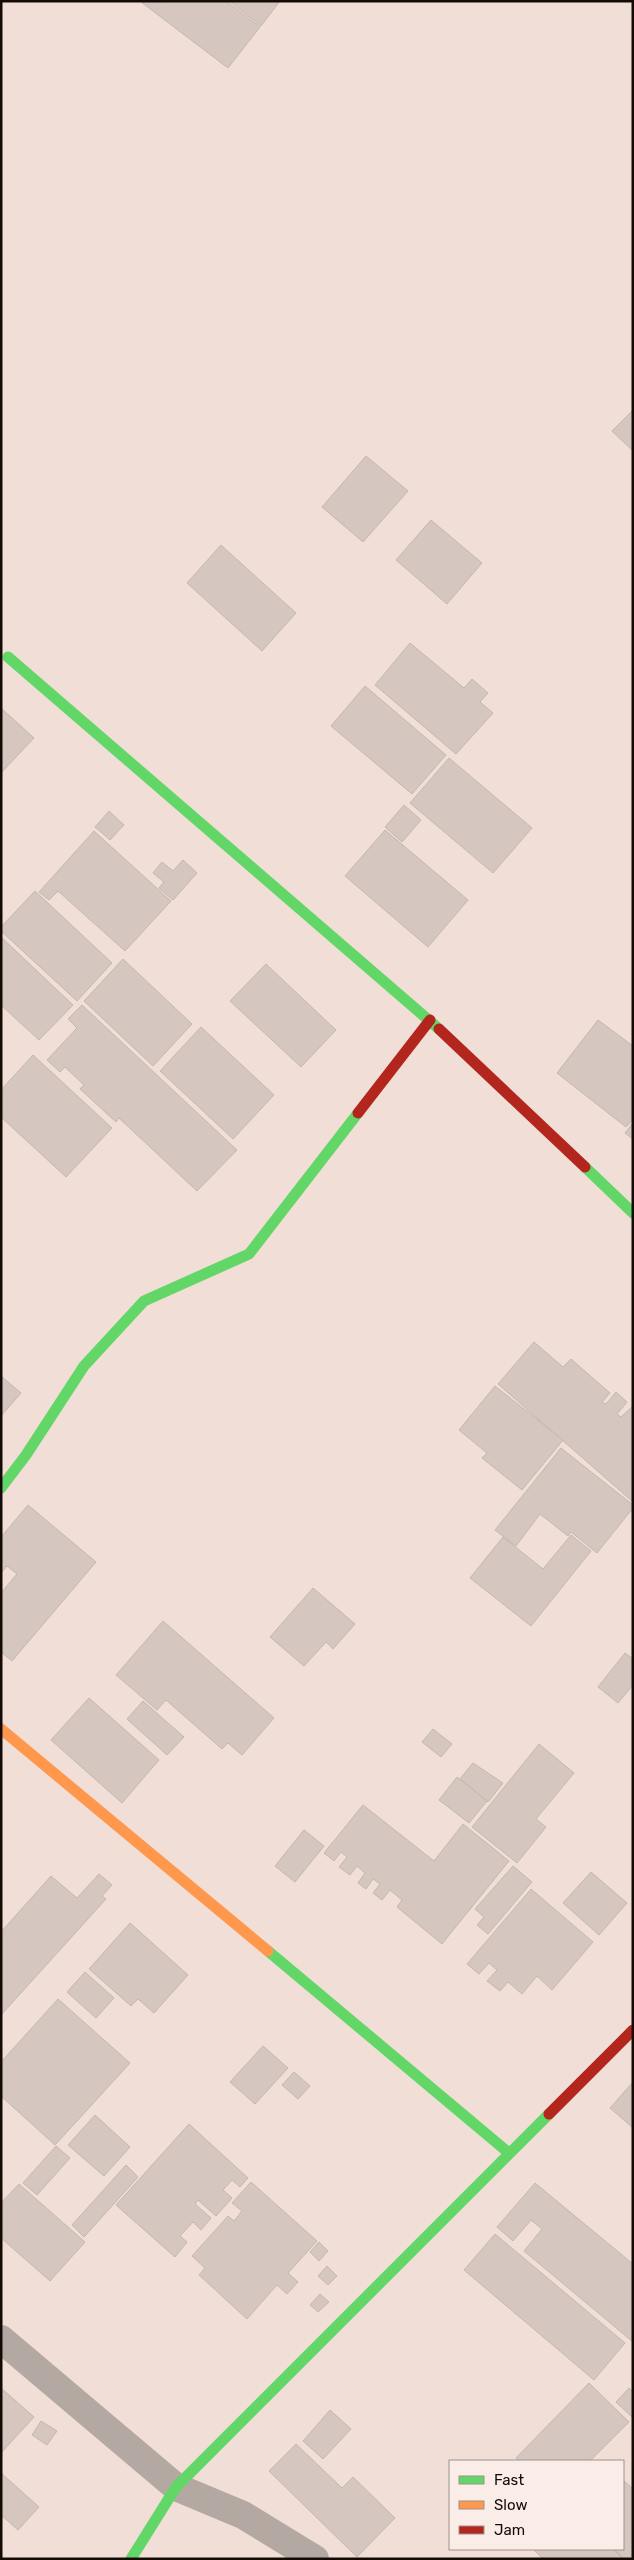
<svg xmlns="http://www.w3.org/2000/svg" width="634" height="2560" font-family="Rubik,sans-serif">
  <rect width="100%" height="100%" fill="#f1dfd7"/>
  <g fill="#d5c7c0" stroke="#c4b7b0">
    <polygon points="226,1 260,27 228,68 141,2"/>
    <polygon points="229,1 280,1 261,26"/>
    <polygon points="633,410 633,451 612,431"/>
    <polygon points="366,456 408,491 363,542 322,507"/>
    <polygon points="431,520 482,563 447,604 396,560"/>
    <polygon points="221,545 296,613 262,651 187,583"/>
    <polygon points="410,643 464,688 472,679 488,693 480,702 493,713 456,754 375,685"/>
    <polygon points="365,686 446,755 412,794 331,726"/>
    <polygon points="1,708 34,738 1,773"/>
    <polygon points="449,758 532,828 493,873 410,803"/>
    <polygon points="404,805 421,820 402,842 385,827"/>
    <polygon points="109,811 124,825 110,840 95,827"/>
    <polygon points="385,830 468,900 428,947 345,876"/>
    <polygon points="94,831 171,901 125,951 58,891 49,900 39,892"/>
    <polygon points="183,860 197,873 173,900 159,888 164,882 153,873 162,862 173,871"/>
    <polygon points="35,891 112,963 77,1001 1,931 1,927"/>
    <polygon points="1,937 73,1005 39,1040 1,1005"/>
    <polygon points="123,959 192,1024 153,1066 84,1001"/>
    <polygon points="266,964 336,1030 301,1067 230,1001"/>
    <polygon points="82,1005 237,1150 197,1191 119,1118 116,1122 80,1089 84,1085 65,1067 60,1072 47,1060 77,1028 68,1019"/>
    <polygon points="598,1020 633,1046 633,1119 626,1127 557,1073"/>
    <polygon points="201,1027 274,1095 233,1139 160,1071"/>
    <polygon points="33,1055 112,1128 66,1177 1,1117 1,1090"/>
    <polygon points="633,1123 633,1139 625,1133"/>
    <polygon points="534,1342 563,1367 571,1359 610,1393 602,1402 606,1404 616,1392 627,1402 617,1414 621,1417 633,1406 633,1502 498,1384"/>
    <polygon points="1,1376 21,1393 1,1416"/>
    <polygon points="495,1386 563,1440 522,1490 482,1458 487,1453 459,1430"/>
    <polygon points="561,1448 633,1505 633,1508 597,1553 571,1532 568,1536 540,1514 516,1546 495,1530"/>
    <polygon points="28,1505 96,1562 12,1661 1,1652 1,1593 17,1574 7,1566 1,1573 1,1537"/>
    <polygon points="571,1535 591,1551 531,1626 470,1578 503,1537 543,1569"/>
    <polygon points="313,1588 355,1624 333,1649 326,1642 304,1666 270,1637"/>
    <polygon points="163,1621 274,1718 242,1755 228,1743 222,1749 166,1700 157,1710 116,1675"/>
    <polygon points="625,1653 633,1659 633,1685 618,1703 598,1687"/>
    <polygon points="89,1698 159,1760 122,1803 51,1740"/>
    <polygon points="143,1701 184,1737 167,1755 127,1719"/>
    <polygon points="433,1729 452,1744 441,1757 422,1742"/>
    <polygon points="539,1744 574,1773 536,1819 546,1827 517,1863 472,1827"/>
    <polygon points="473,1763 503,1783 488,1802 460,1779"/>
    <polygon points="457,1777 487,1801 469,1823 439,1800"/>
    <polygon points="363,1805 434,1861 463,1824 509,1861 442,1944 397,1907 402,1900 390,1890 382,1900 373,1893 380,1884 373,1879 366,1889 358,1883 365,1873 357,1866 350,1875 339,1867 347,1857 341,1852 334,1861 324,1853"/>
    <polygon points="304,1830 324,1846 295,1882 275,1866"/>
    <polygon points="513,1866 532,1882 488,1934 477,1925 484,1917 475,1909"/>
    <polygon points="591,1872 627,1903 599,1935 563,1903"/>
    <polygon points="99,1874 112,1885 102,1896 106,1899 1,2015 1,1932 51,1876 77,1898"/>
    <polygon points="531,1889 593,1942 552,1990 537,1976 522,1994 508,1982 500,1991 487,1981 497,1970 489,1963 479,1974 467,1964"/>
    <polygon points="130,1923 188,1975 154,2013 138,1999 131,2006 89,1969"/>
    <polygon points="85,1972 114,1998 96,2018 67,1992"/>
    <polygon points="58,1999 130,2063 55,2145 1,2096 1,2062"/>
    <polygon points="263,2046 288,2068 255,2104 230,2082"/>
    <polygon points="294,2072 310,2086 298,2099 282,2085"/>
    <polygon points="633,2082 633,2128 610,2108"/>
    <polygon points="95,2115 130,2147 104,2176 68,2145"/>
    <polygon points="189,2124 248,2178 240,2187 232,2180 223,2190 232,2198 216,2216 198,2200 195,2204 211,2218 201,2230 193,2222 180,2236 187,2242 175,2257 116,2205"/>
    <polygon points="56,2146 70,2158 37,2195 23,2183"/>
    <polygon points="126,2165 138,2177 84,2237 72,2225"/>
    <polygon points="251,2182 317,2241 288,2273 298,2282 287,2294 277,2285 247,2319 199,2275 205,2268 192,2256 228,2216 234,2221 242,2211 232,2203"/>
    <polygon points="535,2183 633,2264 633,2342 524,2251 542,2229 531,2220 513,2241 497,2227"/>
    <polygon points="19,2184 85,2242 50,2281 1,2238 1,2203"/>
    <polygon points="495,2234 625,2343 594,2380 464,2270"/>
    <polygon points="319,2242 328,2251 319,2261 310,2252"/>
    <polygon points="327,2266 337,2276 328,2285 318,2276"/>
    <polygon points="320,2294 329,2302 318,2312 310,2305"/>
    <polygon points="589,2383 629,2422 590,2461 519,2461 516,2458"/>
    <polygon points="1,2388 34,2417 1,2453"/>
    <polygon points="629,2388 633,2392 633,2418 616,2402"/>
    <polygon points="330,2410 351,2429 323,2459 303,2441"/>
    <polygon points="41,2421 57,2431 47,2445 32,2435"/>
    <polygon points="296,2444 342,2488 353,2477 395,2518 357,2557 269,2471"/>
    <polygon points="1,2473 39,2507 18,2530 1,2515"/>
    <polygon points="623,2480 633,2489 633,2559 624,2559 614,2549 623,2549"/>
    <polygon points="533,2549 613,2549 623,2559 543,2559"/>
  </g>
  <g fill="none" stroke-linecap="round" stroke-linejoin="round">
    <polyline stroke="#b4a9a2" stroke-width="28" points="1,2339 176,2487 243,2515 315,2559"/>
    <g stroke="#63d668" stroke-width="11">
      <polyline points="8,657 439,1029"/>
      <polyline points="585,1167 633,1213"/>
      <polyline points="1,1488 26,1455 84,1366 144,1301 249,1254 358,1113"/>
      <polyline points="268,1951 509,2153"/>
      <polyline points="131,2559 176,2487 549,2114"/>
    </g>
    <polyline stroke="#ff974d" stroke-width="11" points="1,1729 268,1951"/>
    <g stroke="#b3261e" stroke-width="11">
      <polyline points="439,1029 585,1167"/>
      <polyline points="358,1113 430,1020"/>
      <polyline points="549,2114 633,2030"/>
    </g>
  </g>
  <rect width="634" height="2560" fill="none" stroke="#140a06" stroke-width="5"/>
  <rect x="449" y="2460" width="175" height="90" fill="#faede7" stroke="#9e928d"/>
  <rect x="459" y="2476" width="25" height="8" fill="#63d668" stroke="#9e928d"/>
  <text x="494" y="2485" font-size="15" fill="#140a06">Fast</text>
  <rect x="459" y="2501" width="25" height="8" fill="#ff974d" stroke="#9e928d"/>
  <text x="494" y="2510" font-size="15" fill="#140a06">Slow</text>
  <rect x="459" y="2526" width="25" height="8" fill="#b3261e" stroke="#9e928d"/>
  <text x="494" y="2535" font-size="15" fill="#140a06">Jam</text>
</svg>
